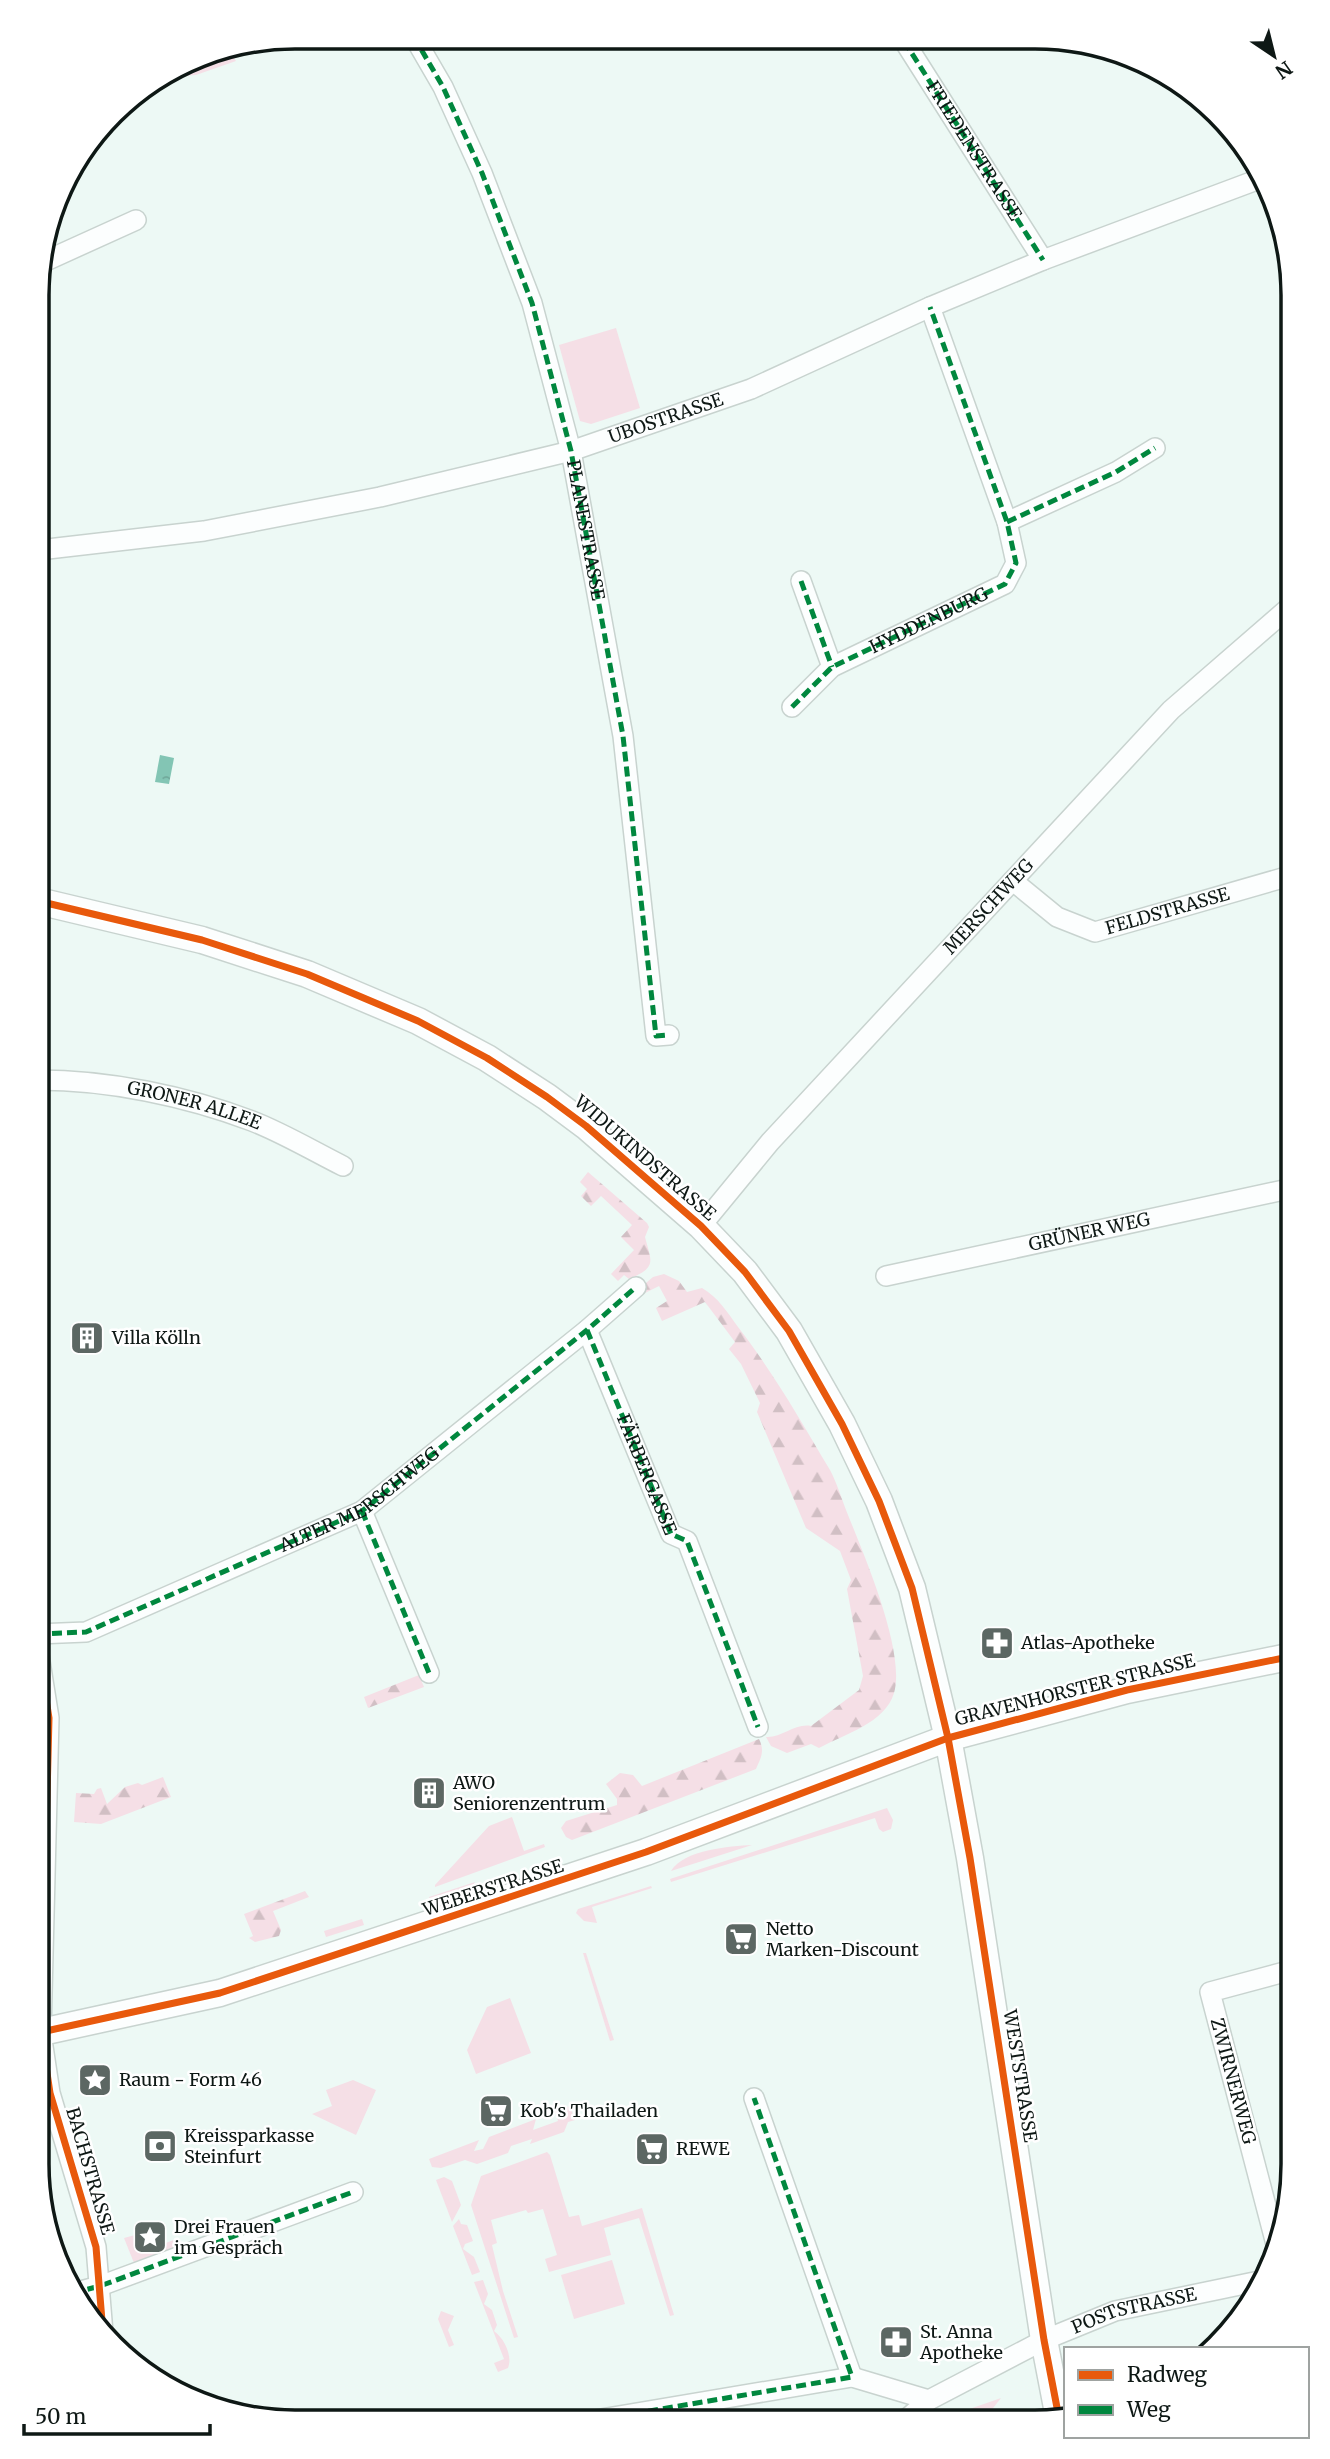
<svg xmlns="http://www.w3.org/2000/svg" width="1330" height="2459" font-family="Merriweather,serif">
  <defs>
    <pattern id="forest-firs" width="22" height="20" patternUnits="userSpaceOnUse" patternTransform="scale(1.75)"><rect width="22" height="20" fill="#f5dfe6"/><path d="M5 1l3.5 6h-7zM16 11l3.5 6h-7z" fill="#d1bfc4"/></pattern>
    <pattern id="water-ripples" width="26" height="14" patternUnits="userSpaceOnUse" patternTransform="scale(1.75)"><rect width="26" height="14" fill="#83c5b4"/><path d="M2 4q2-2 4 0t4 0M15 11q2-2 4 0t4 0" fill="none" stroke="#70a89a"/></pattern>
  </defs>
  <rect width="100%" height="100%" fill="#edf9f5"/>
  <g fill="#f5dfe6">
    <polygon points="229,50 236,61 196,75 161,78 197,56"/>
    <polygon points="616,328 640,408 591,424 580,421 559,345"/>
    <polygon points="887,1808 893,1820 891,1829 883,1832 879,1829 875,1818 671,1882 670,1879"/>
    <polygon points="512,1817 524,1851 544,1844 545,1847 435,1887 435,1885 489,1826"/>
    <path d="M 752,1845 L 671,1871 C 683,1850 730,1846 752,1845 Z"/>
    <polygon points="475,1882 470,1891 432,1904 429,1897"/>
    <polygon points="651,1886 652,1888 592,1907 597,1923 584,1921 576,1913 578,1909"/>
    <polygon points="362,1919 364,1925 326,1937 324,1931"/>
    <polygon points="583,1953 586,1953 614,2040 610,2041"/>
    <polygon points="510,1998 531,2053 476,2074 467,2050 468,2048 487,2007"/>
    <polygon points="353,2080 376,2090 356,2135 312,2114 332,2106 326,2090"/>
    <polygon points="570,2106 575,2120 568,2122 564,2132 530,2144 532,2139 511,2146 508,2153 477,2164 465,2160 441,2168 432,2167 429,2159 479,2140 474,2151 483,2149 489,2137 536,2119 533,2130 558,2121 555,2111"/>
    <polygon points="547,2152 550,2155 569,2217 579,2215 582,2226 642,2208 674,2315 670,2316 639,2218 604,2228 611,2255 549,2272 545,2259 557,2255 543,2209 528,2213 526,2210 491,2220 497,2243 492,2245 503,2291 518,2337 514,2338 471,2205 481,2176"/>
    <polygon points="444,2177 452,2181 461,2205 452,2222 436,2180"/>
    <polygon points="459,2219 461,2224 467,2225 473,2241 465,2244 463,2249 474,2257 480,2272 472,2275 453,2226"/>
    <polygon points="135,2235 142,2252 179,2238 182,2245 134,2263 124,2238"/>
    <polygon points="612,2260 625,2304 574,2319 561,2275"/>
    <path d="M 483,2280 L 488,2294 L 484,2304 L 492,2310 L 497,2325 L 494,2331 C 504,2338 513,2356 508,2368 L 498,2372 L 494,2363 L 504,2359 L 474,2282 Z"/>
    <polygon points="441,2311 454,2316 448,2330 454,2345 449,2347 438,2319"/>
    <polygon points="1001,2398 982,2422 965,2422 961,2412"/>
  </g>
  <g fill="url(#forest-firs)">
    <path d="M 588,1172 L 647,1223 L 649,1227 L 645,1237 C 651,1261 658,1267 629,1279 L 624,1275 L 618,1281 L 611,1274 L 634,1250 L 621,1237 L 632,1225 L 601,1196 L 591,1206 L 581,1196 L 587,1189 L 580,1182 Z"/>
    <path d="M 664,1274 L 679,1281 L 687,1292 L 702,1288 C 718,1297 728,1313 738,1327 C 773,1372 801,1421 830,1470 C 837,1483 842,1500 848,1515 C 864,1555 906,1652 894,1693 C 885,1723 845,1734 819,1748 L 811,1744 L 787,1753 L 771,1746 L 766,1737 C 782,1738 795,1723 811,1726 L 859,1690 L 863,1676 L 847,1589 L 851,1580 L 840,1551 L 806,1528 L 757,1412 L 760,1403 L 741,1364 L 729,1349 L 735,1342 L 705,1302 L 662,1321 L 656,1308 L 667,1301 L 659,1286 L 641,1295 L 640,1288 L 653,1277 Z"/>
    <polygon points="419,1675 424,1687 368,1708 364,1697"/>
    <path d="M 759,1739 C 765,1751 761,1758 756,1769 L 572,1840 L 566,1837 L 561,1828 L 566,1821 L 617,1805 L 617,1799 L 606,1784 L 620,1773 L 633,1775 L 642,1786 Z"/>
    <polygon points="163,1777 171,1797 101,1824 74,1822 76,1793 94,1794 97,1789 101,1788 107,1804 125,1787 138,1783 142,1785"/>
    <polygon points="305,1891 309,1897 273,1911 281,1930 279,1936 255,1942 249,1938 253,1936 244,1914"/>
  </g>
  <polygon fill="url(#water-ripples)" points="160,755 174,758 169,784 155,782"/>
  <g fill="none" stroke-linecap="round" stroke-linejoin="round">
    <g stroke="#c8d3cf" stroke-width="22">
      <g id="minor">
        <path id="s1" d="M 414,37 L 443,87 L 482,173 L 532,303 L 571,451 L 623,736 L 656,1036 L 669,1035"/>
        <polyline points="904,41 1043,260"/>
        <polyline points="39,264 136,220"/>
        <polyline points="1007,522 1116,472 1155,448"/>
        <path id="s2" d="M 39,550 L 204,531 L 380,497 L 571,451 L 751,389 L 930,307 L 1043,260 L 1262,178"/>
        <polyline points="801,581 832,667"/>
        <polyline points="792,707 832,667 1005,584 1016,563 1007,522 930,307"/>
        <path id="s3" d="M 1013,881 L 1057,917 L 1095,932 L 1293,875"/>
        <path id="s4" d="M 38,1080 C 108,1080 186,1096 252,1121 C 283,1133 313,1151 343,1166"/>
        <path id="s5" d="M 701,1226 L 770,1142 L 1171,710 L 1293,604"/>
        <path id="s6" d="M 886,1276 L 1293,1188"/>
        <path id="s7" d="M 587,1330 L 671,1534 L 687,1541 L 758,1727"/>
        <polyline points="362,1511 429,1673"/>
        <polyline points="37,1634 86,1632 362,1511 587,1330 636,1287"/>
        <polyline points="37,1643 49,1718 41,2033 50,2093 96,2247 103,2333"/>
        <polyline points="754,2098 852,2377"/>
        <polyline points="1277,2248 1210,1992 1288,1971"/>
        <polyline points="73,2293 100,2286 353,2192"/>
        <polyline points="589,2421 852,2377 929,2400"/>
        <path id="s8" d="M 903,2422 L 929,2400 L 1044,2340 L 1115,2311 L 1264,2280"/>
      </g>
    </g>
    <g stroke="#c8d3cf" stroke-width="29">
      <g id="secondary">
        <polyline points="38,901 202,940 307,974 418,1021 487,1058 547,1097 586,1126 701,1226 745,1272 789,1331 842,1424 879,1501 912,1588 948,1738 970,1858 1044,2340 1059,2418"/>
        <polyline points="37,2033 220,1993 646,1852 948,1738 1127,1690 1293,1656"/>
      </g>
    </g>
    <use href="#minor" stroke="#fcfefe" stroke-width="19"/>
    <use href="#secondary" stroke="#fcfefe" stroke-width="26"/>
    <g stroke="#00873e" stroke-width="5" stroke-dasharray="10 5" stroke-linecap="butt">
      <polyline points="414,37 443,87 482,173 532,303 571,451 623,736 656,1036 669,1035"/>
      <path id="s9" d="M 904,41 L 1043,260"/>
      <polyline points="1007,522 1116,472 1155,448"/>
      <polyline points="801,581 832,667"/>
      <path id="s10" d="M 792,707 L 832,667 L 1005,584 L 1016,563 L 1007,522 L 930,307"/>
      <polyline points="587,1330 671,1534 687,1541 758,1727"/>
      <polyline points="362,1511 429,1673"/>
      <path id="s11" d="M 37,1634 L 86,1632 L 362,1511 L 587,1330 L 636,1287"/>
      <polyline points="73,2293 100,2286 353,2192"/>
      <polyline points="589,2421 852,2377 754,2098"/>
    </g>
    <g stroke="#fff" stroke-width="11">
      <g id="cycleway">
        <polyline points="38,901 202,940 307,974 418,1021 487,1058 547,1097 586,1126 701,1226 745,1272 789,1331 842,1424 879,1501 912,1588 948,1738 970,1858 1044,2340 1059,2418"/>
        <polyline points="37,1643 49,1718 41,2033 50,2093 96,2247 103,2333"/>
        <polyline points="37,2033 220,1993 646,1852 948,1738 1127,1690 1293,1656"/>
      </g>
    </g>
    <use href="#cycleway" stroke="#e8590c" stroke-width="7"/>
  </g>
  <defs>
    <g id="building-square" transform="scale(1.75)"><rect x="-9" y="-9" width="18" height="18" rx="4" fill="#5c6763" stroke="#fff"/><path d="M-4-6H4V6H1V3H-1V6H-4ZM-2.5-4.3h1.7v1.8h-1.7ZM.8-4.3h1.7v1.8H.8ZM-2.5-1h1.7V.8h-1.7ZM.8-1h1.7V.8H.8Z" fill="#fff"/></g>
    <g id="pharmacy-square" transform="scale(1.75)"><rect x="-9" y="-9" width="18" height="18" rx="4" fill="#5c6763" stroke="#fff"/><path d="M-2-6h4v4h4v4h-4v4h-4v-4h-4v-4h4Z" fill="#fff"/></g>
    <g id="supermarket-square" transform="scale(1.75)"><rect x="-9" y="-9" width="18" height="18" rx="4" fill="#5c6763" stroke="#fff"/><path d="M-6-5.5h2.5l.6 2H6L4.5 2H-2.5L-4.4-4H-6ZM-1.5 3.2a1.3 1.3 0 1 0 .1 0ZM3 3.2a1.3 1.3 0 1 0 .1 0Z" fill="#fff"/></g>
    <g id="sight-square" transform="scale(1.75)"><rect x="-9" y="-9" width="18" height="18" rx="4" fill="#5c6763" stroke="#fff"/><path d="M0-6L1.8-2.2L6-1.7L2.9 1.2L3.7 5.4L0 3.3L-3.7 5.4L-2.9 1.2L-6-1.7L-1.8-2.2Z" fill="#fff"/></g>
    <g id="bank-square" transform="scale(1.75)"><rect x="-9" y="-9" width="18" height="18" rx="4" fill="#5c6763" stroke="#fff"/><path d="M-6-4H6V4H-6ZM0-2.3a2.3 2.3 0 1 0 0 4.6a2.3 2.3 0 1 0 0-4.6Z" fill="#fff"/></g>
  </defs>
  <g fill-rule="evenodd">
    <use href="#building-square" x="87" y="1338"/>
    <use href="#pharmacy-square" x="997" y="1643"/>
    <use href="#building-square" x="429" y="1793"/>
    <use href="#supermarket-square" x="741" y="1939"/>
    <use href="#sight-square" x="95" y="2080"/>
    <use href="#supermarket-square" x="496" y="2111"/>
    <use href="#bank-square" x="160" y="2146"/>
    <use href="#supermarket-square" x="652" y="2149"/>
    <use href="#sight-square" x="150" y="2237"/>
    <use href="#pharmacy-square" x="896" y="2342"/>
  </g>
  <g text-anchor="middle" stroke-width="5" stroke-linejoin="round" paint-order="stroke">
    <g font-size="18" fill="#0e1815" stroke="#fff">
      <text dy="6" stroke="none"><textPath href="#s9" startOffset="130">FRIEDENSTRASSE</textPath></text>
      <text dy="6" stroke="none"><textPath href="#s2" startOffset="642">UBOSTRASSE</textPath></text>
      <text dy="6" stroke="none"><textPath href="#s1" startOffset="525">PLANESTRASSE</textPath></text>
      <text dy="6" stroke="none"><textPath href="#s10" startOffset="164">HYDDENBURG</textPath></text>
      <text dy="6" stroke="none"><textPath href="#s5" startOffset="430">MERSCHWEG</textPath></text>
      <text dy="6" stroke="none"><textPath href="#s3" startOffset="173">FELDSTRASSE</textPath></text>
      <text dy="6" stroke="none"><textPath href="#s4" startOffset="159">GRONER ALLEE</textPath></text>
      <text transform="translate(645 1158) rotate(41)" y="6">WIDUKINDSTRASSE</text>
      <text dy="6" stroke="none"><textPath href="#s6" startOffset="208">GRÜNER WEG</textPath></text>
      <text dy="6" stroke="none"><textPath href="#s7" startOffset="156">FÄRBERGASSE</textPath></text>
      <text dy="6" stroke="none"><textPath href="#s11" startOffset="354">ALTER MERSCHWEG</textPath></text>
      <text transform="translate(1075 1690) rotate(-14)" y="6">GRAVENHORSTER STRASSE</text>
      <text transform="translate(493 1888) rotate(-18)" y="6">WEBERSTRASSE</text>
      <text transform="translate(1020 2076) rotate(81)" y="6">WESTSTRASSE</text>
      <text transform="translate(1233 2081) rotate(75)" y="6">ZWIRNERWEG</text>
      <text transform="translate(90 2171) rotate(74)" y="6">BACHSTRASSE</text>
      <text dy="6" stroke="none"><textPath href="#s8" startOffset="259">POSTSTRASSE</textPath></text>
    </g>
    <g font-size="18" fill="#0e1815" stroke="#fff" text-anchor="start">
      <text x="112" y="1344">Villa Kölln</text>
      <text x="1021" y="1649">Atlas-Apotheke</text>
      <text x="453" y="1789">AWO<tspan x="453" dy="21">Seniorenzentrum</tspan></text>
      <text x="766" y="1935">Netto<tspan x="766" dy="21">Marken-Discount</tspan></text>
      <text x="119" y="2086">Raum - Form 46</text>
      <text x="520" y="2117">Kob's Thailaden</text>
      <text x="184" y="2142">Kreissparkasse<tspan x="184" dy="21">Steinfurt</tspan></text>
      <text x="676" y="2155">REWE</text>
      <text x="174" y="2233">Drei Frauen<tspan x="174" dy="21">im Gespräch</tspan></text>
      <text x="920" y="2338">St. Anna<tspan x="920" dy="21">Apotheke</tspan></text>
    </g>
  </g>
  <path d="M0 0H1330V2459H0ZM295 49H1035A246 246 0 0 1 1281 295V2164A246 246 0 0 1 1035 2410H295A246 246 0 0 1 49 2164V295A246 246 0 0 1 295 49Z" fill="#fff" fill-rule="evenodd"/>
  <path fill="none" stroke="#0e1815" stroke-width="3.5" d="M295 49H1035A246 246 0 0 1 1281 295V2164A246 246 0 0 1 1035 2410H295A246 246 0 0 1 49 2164V295A246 246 0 0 1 295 49Z"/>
  <rect x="1064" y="2347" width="245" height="91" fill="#ffffff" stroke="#9fa3a1" stroke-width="2"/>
  <rect x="1078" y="2370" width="35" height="10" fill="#e8590c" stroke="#9fa3a1" stroke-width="2"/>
  <text x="1127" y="2382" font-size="21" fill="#0e1815">Radweg</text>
  <rect x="1078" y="2405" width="35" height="10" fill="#00873e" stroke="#9fa3a1" stroke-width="2"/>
  <text x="1127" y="2417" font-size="21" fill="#0e1815">Weg</text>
  <g transform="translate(1274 56) rotate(145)" stroke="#ffffff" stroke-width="5" paint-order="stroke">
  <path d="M0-5L12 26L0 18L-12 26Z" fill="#0e1815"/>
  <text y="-10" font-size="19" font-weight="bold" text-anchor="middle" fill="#0e1815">N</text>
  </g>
  <path d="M24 2424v10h186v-10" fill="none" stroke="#0e1815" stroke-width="3.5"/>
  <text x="35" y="2424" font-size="21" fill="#0e1815" stroke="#ffffff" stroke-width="5" paint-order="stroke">50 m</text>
</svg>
